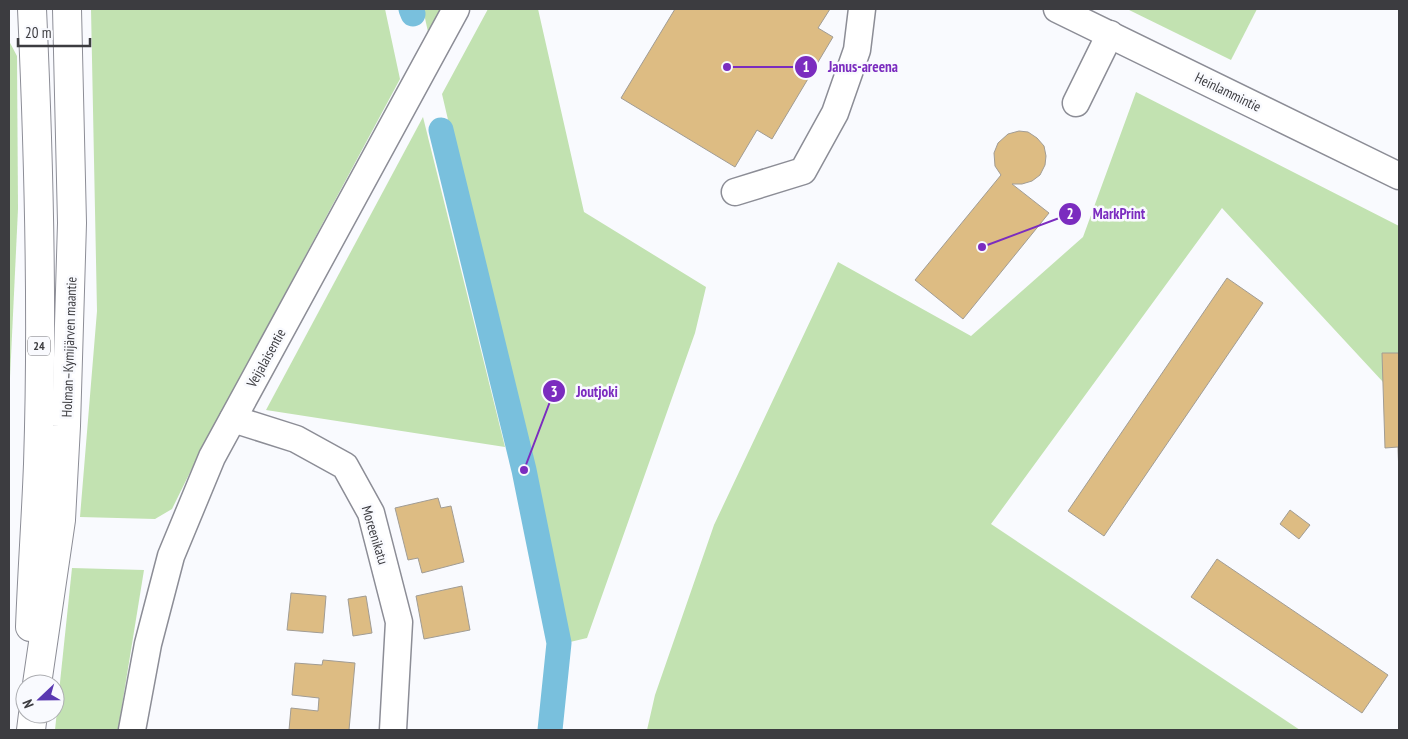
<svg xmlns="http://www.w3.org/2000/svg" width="1408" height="739" font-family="'PT Sans Narrow',sans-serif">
  <rect width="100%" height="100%" fill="#f9fafe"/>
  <g fill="#c2e2b1">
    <polygon points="91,9 385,9 400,79 200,452 172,509 155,519 80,517 97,311"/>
    <polygon points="423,9 441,9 428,32"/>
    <polygon points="488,9 538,9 584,212 706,287 695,333 587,638 570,642 442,94"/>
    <polygon points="1127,9 1257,9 1231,60"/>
    <polygon points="9,41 17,56 18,209 9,399"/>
    <polygon points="1136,92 1399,226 1399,429 1383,382 1222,208 991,524 1300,730 647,730 655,695 714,525 838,262 971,336 1083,237"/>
    <polygon points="423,117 505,447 266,410"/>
    <polygon points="72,568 144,570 118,730 55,730"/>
  </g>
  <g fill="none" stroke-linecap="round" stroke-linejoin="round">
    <g stroke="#79c0dd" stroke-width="25">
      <polyline points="411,9 413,14"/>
      <polyline points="441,130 524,470 559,643 550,730"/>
    </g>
  </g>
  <g fill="#ddbc83" stroke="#a19c94">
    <polygon points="675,9 830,9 818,28 833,37 772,139 757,130 735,167 621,98"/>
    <polygon points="1019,131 1028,132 1037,138 1044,146 1046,156 1045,165 1040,175 1032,181 1022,184 1012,184 1049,213 963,319 915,280 1001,175 995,166 994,153 998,143 1008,134"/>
    <polygon points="1227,278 1263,303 1104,536 1068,511"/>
    <polygon points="1382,353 1399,353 1399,476 1398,447 1385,448"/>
    <polygon points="438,498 441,508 451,506 464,562 422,573 418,558 408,560 395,508"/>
    <polygon points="1290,510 1310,525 1299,539 1280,524"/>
    <polygon points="1217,559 1388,675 1362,713 1191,597"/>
    <polygon points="462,586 470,630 424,639 416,596"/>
    <polygon points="291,593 326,596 323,633 287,630"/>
    <polygon points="366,596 372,633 353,636 348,599"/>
    <polygon points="323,660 355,663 349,730 289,730 291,708 318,711 319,698 292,695 295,663 322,665"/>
  </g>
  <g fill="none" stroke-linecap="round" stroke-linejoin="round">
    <g stroke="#8c8d96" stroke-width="29">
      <g id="minor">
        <polyline points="1057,9 1399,176"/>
        <polyline points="1076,103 1110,34"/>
        <polyline points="735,192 803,171 835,113 857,50 862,9"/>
        <polyline points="233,419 296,439 345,466 371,513 399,622 393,730"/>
        <polyline points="132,730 148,644 171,556 212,457 456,9"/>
      </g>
    </g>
    <g stroke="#8c8d96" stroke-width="30">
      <g id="highway">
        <path d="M 30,627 C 32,573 36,518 38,464 C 43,312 39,160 32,9"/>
        <polyline points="37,684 61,520 66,426 72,223 67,9"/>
        <polyline points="31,730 33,714"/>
      </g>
    </g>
    <use href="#minor" stroke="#fff" stroke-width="26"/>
    <use href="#highway" stroke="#fff" stroke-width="28"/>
  </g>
  <g text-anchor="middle" stroke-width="5" stroke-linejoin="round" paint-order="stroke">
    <rect fill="#f9fafe" stroke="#757579" stroke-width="1" x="28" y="336.5" width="22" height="19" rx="4"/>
    <g font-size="12" font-weight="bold" fill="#3c3c40">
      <text x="39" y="350">24</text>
    </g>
    <g font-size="14" fill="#3c3c40" stroke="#f9fafe">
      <text transform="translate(1228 92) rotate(26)" y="5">Heinlammintie</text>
      <text transform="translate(69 347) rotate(-88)" y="5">Holman–Kymijärven maantie</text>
      <text transform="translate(266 358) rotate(-61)" y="5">Veijalaisentie</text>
      <text transform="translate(375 535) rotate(73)" y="5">Moreenikatu</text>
    </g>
  </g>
  <path fill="none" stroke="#7b2cbf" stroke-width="2" d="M727 67L806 67M982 247L1070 214M524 470L554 391"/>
  <g fill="#7b2cbf" stroke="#f9fafe" stroke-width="2">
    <circle cx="727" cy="67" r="5"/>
    <circle cx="982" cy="247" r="5"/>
    <circle cx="524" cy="470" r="5"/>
    <circle cx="806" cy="67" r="12"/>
    <circle cx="1070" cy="214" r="12"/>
    <circle cx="554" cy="391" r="12"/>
  </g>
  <g font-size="15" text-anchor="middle" font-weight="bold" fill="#fff">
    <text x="806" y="72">1</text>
    <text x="1070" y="219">2</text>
    <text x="554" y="397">3</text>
  </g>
  <g font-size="15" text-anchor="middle" font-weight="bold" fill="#7b2cbf" stroke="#f9fafe" stroke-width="5" stroke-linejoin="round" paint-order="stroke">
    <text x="863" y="72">Janus-areena</text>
    <text x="1119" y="219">MarkPrint</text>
    <text x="597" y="397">Joutjoki</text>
  </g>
  <rect width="1408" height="739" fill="none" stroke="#3c3c40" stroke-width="20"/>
  <g transform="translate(40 699) rotate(248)"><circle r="24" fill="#f9fafe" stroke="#adaeb2"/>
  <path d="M0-4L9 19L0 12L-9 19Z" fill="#5a39b1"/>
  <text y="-8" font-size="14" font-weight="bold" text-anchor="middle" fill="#3c3c40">N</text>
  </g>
  <path d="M18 38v8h72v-8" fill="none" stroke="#3c3c40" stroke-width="2.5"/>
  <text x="25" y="38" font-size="15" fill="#3c3c40" stroke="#f9fafe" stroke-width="4" paint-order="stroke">20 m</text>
</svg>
